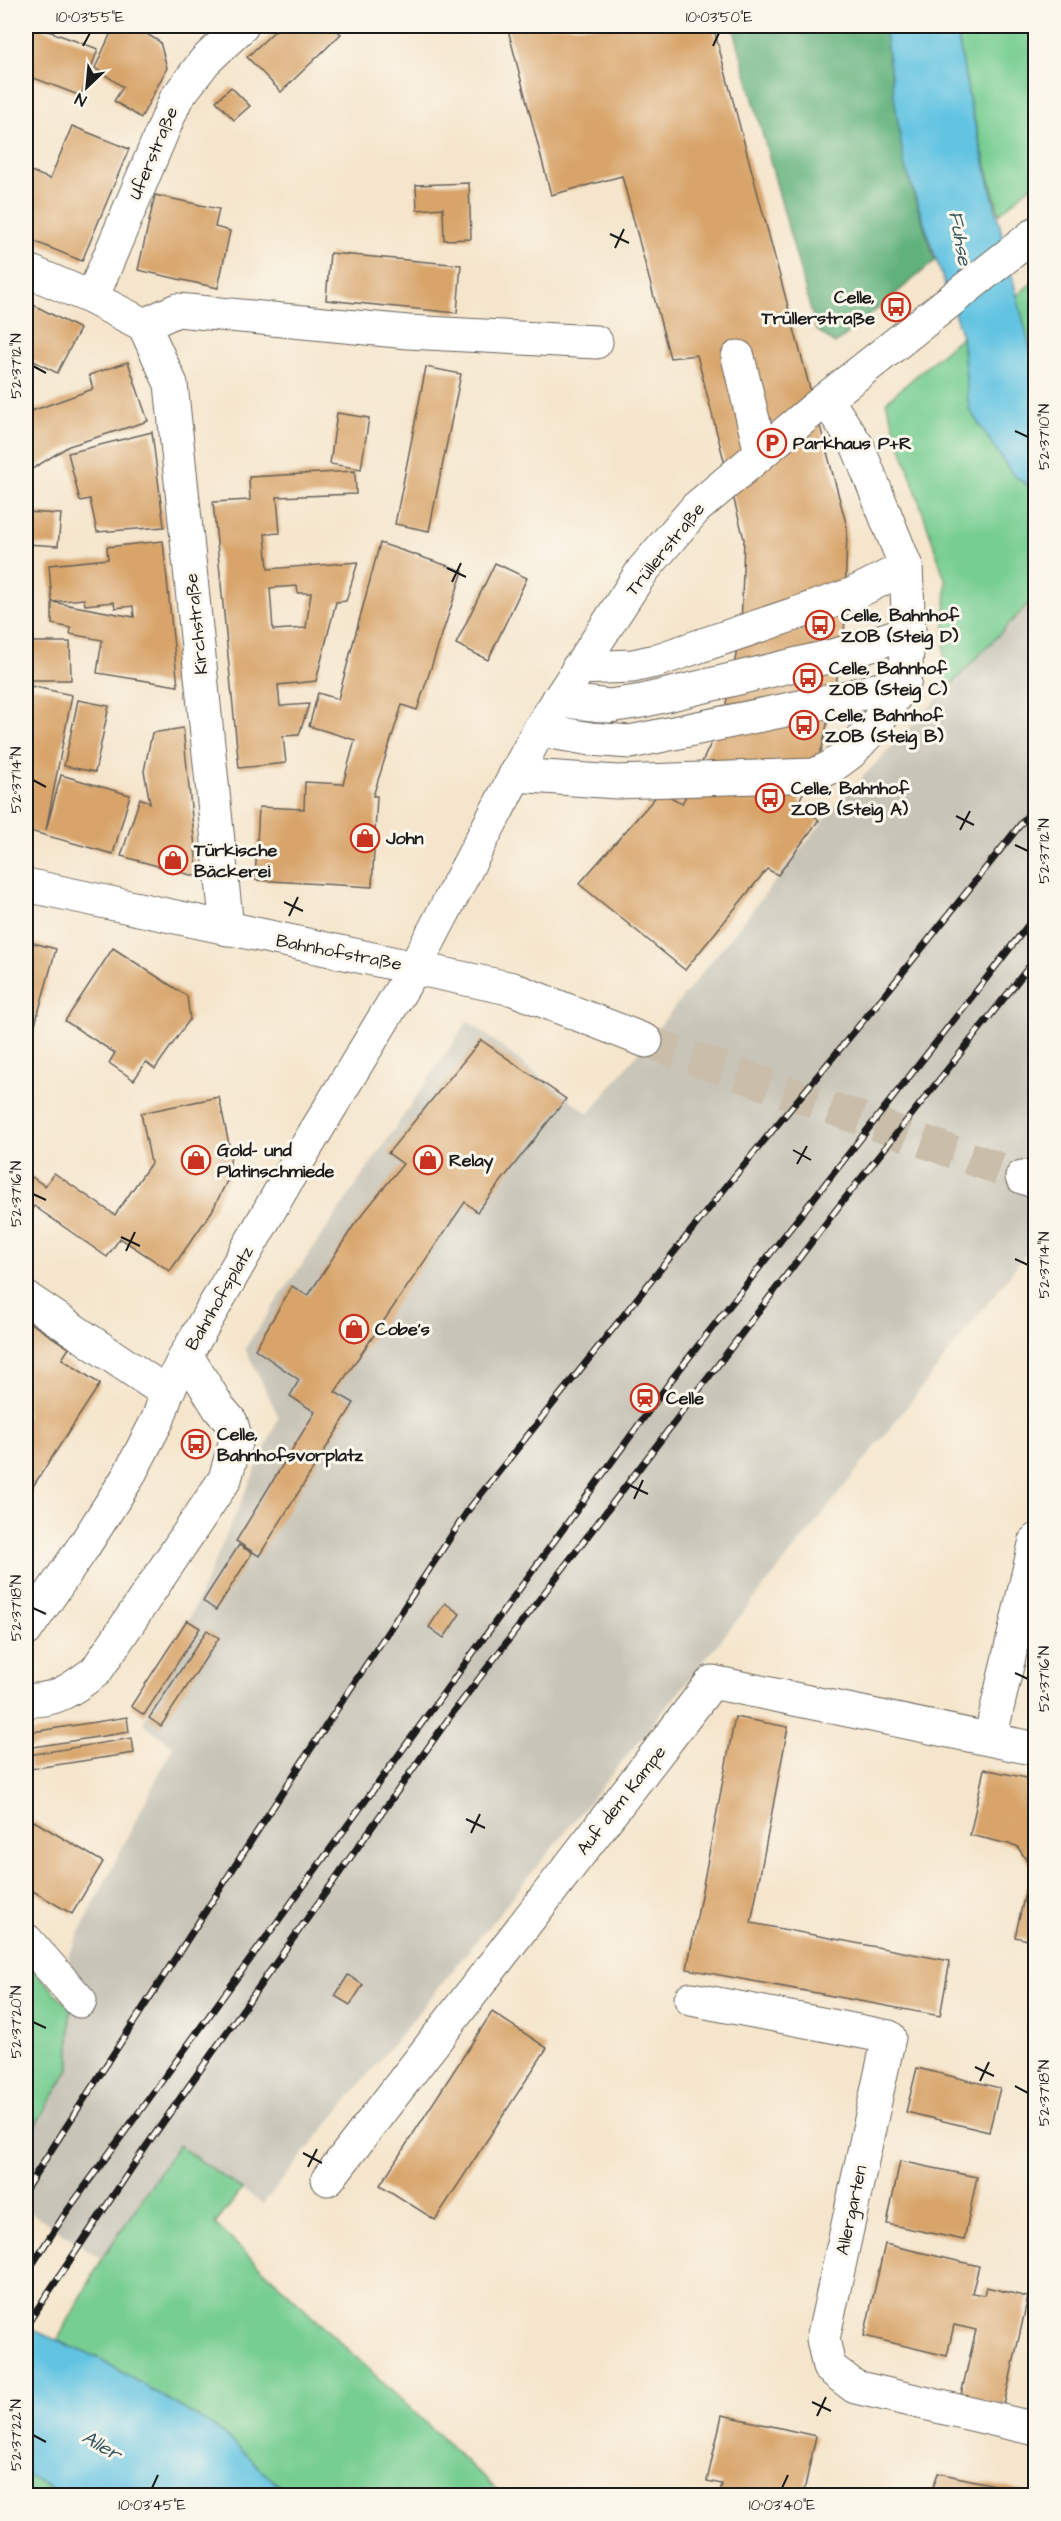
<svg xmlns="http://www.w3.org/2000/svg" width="1061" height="2521" font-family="'Architects Daughter',sans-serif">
  <rect width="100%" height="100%" fill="#fbf7ec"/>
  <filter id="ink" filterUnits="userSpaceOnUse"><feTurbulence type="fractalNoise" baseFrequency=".0167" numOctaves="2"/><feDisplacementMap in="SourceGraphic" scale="12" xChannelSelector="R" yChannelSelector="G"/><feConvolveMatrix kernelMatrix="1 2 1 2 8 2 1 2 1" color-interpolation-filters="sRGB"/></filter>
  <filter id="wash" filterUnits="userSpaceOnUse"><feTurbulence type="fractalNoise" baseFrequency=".008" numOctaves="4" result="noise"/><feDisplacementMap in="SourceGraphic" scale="24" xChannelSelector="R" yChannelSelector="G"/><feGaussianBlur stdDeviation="1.35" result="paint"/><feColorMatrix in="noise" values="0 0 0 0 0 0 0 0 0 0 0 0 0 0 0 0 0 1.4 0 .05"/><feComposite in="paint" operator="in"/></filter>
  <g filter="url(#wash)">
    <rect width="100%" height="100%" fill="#f5e5cc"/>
    <polygon fill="#c8c4b8" points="1035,597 1034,1244 815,1524 263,2204 178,2145 102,2259 26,2209 26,2141 70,2068 69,1954 173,1746 143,1723 279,1417 245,1348 468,1021 589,1114 837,804"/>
    <g fill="#77ce92" stroke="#4a7557" stroke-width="1.5">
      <polygon points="956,26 1035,26 1035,183 999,214 970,103"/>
      <polygon points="1035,280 1035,369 1016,296"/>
      <polygon points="962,336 969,409 1012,474 1035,490 1035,597 943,693 946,582 886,402"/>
      <polygon points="26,1962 70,2008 70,2068 26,2141"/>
      <polygon points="178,2145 242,2190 215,2224 502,2495 289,2495 219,2430 102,2360 57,2341 102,2259"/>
      <polygon points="26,2474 62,2495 26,2495"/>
    </g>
    <polygon fill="#61b17c" stroke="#3e664c" stroke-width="1.5" points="733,26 884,26 904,163 935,261 835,344 816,329"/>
    <g fill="#64c4e2" stroke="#40707f" stroke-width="1.5">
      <polygon points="884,26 956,26 970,104 1035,369 1035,490 1012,474 969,409 962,336 904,163"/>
      <polygon points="26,2327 102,2360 219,2430 289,2495 62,2495 26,2474"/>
    </g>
    <g id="blocks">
      <g fill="#d8a46b" fill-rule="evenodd">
        <polygon points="26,26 34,26 98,49 81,96 26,75"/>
        <polygon points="114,26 134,26 160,42 167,68 141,118 114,101 123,87 95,68"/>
        <polygon points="280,26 333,26 341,34 281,92 247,57"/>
        <polygon points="507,26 713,26 847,527 844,644 822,748 799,802 819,820 778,875 767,869 685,970 579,884 661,791 682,804 723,718 741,631 744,539 697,355 670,358 622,176 551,195"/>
        <polygon points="231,87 250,106 234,120 216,101"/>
        <polygon points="72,126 129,149 82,261 26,238 26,169 50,179"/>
        <polygon points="469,183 471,239 444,240 443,208 417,210 416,185"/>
        <polygon points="155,195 219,209 215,227 230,231 218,288 138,270"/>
        <polygon points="330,253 461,265 457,313 326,300"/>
        <polygon points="26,301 80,329 57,373 26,357"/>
        <polygon points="128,362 148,421 69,446 26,473 26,413 93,389 89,375"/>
        <polygon points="426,367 461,374 429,531 395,524"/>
        <polygon points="337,413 369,418 361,469 330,464"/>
        <polygon points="152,432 164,527 97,532 90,499 80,501 68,453"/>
        <path d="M 355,471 L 356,494 L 277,497 L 280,533 L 265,534 L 268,569 L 358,562 L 346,601 L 336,602 L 316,681 L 278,685 L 280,706 L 309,704 L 299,735 L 283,736 L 286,763 L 239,768 L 213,502 L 250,500 L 249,477 ZM 297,586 L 298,593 L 311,593 L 306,628 L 273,630 L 270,588 Z"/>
        <polygon points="26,512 61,514 58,546 26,544"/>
        <polygon points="163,541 178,686 97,673 102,640 70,634 71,628 52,624 52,602 134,617 133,606 115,608 114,602 85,605 84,599 52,602 49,565 108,559 107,547"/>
        <polygon points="380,543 463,571 417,710 402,705 373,796 377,796 372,887 255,880 259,807 304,809 305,782 343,784 355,740 309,726 318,693 338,699"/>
        <polygon points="495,563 527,578 488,660 456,644"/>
        <polygon points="30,642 70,642 71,680 30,680"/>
        <polygon points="26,685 72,695 46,830 61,775 130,795 113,854 26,830"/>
        <polygon points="78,700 109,706 95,772 64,766"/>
        <polygon points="183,728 198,877 121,856 140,798 150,803 144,771 152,733"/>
        <polygon points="26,941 56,949 29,1046 26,1045"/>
        <polygon points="113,948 187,996 190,1019 155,1069 146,1062 134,1080 109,1063 115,1053 65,1021"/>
        <polygon points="481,1040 566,1099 477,1212 465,1202 335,1392 354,1403 259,1556 236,1541 315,1412 290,1396 299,1380 255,1349 292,1286 308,1296 354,1225 403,1164 388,1153"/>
        <polygon points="219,1097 231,1154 228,1179 212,1211 170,1271 120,1238 107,1257 34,1206 29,1213 26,1210 26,1173 45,1186 54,1173 115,1215 151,1163 141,1113"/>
        <polygon points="26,1320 69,1348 62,1359 100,1384 26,1497"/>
        <polygon points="239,1545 252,1553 216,1610 203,1601"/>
        <polygon points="445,1603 460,1614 444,1638 429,1627"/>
        <polygon points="187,1620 200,1628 144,1715 131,1706"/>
        <polygon points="207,1630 219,1638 161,1726 149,1718"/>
        <polygon points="127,1717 129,1732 27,1748 26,1733"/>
        <polygon points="735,1717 788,1727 751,1923 950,1961 940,2016 687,1969"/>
        <polygon points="132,1738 134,1753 30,1769 28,1755"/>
        <polygon points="984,1769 1036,1780 1036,1942 1015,1937 1031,1867 1017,1846 970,1835"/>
        <polygon points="34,1821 103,1862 72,1914 26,1887 26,1826 31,1825"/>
        <polygon points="348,1975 363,1985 350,2005 335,1996"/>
        <polygon points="492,2012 547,2048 435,2220 380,2185"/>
        <polygon points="917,2068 1000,2088 989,2132 906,2112"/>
        <polygon points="900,2161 977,2177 964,2240 887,2224"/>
        <polygon points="885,2244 979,2266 972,2293 984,2295 986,2287 1028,2297 1004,2405 961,2395 976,2330 954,2325 947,2356 864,2336"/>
        <polygon points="722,2415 816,2436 803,2496 719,2496 722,2484 707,2481"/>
        <polygon points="938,2473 1027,2492 1026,2496 920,2496 925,2491 932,2491"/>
      </g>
    </g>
  </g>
  <g filter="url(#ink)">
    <use href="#blocks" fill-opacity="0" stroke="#68625a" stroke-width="1.5"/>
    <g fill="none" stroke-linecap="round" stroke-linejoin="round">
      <polyline stroke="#cabda9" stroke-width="33" stroke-dasharray="33 16" stroke-linecap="butt" points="646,1041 1022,1177"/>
      <g stroke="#68625a" stroke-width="35">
        <g id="minor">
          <polyline points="26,270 92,298 144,325 177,310 408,332 596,342"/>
          <polyline points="92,298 176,99 205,61 242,26"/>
          <polyline points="144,325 171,384 227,929"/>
          <polyline points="738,357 761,453"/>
          <polyline points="578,668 633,666 655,661 851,595 906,567"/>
          <polyline points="558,700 609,706 642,701 840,654 909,632"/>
          <polyline points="539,730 591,739 630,742 839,699 904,683"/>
          <polyline points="515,775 617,782 815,775 831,767 850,753 873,728 904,683 909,632 906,567 858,447 826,399"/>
          <polyline points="26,1298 167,1393"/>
          <polyline points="26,1630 84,1546 128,1477 158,1419 167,1393 186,1355 299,1159 415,967 539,730 643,570 696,508 826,399 1036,233"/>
          <path d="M 26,1700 C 56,1702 73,1688 96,1671 L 225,1479 L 236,1440 L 231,1422 L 219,1408 L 186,1355"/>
          <polyline points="990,1739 1036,1540"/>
          <polyline points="26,1940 80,2001"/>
          <polyline points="691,1999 889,2037 823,2339 829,2367 855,2387 1036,2429"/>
          <polyline points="328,2179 712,1682 1036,1749"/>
        </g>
      </g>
      <g stroke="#68625a" stroke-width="35">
        <g id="major">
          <polyline points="26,885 513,989 646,1041"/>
          <polyline points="1022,1177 1036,1182"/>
        </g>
      </g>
      <use href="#minor" stroke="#fff" stroke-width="33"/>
      <use href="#major" stroke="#fff" stroke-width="33"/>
      <g stroke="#1c1c1c" stroke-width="7">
        <g id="rail">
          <polyline points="26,2189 306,1756 469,1509 734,1177 891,987 1036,805"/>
          <polyline points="26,2274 65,2214 672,1379 1036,915"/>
          <polyline points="26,2326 145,2148 449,1718 839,1206 1036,958"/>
        </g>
      </g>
      <use href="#rail" stroke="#fbf7ec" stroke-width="4.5" stroke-dasharray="14" stroke-linecap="butt"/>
    </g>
  </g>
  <path fill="none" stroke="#1c1c1c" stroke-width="2" d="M 83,46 L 90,33M 713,46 L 719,33M 610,234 L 629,243M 615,248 L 624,229M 33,366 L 46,373M 1015,431 L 1028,437M 447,568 L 466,577M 452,582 L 461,563M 33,780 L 46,787M 956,816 L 974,825M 960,830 L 970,811M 1015,845 L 1028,851M 284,902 L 303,911M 289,916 L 298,897M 793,1150 L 811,1160M 797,1164 L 807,1146M 33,1194 L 46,1200M 121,1237 L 140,1246M 126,1251 L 135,1232M 1015,1259 L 1028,1265M 629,1485 L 648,1494M 634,1499 L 643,1480M 33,1608 L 46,1614M 1015,1673 L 1028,1679M 466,1819 L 485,1828M 471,1833 L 480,1814M 33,2022 L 46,2028M 975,2067 L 994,2076M 980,2081 L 989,2062M 1015,2086 L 1028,2093M 303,2153 L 322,2163M 308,2167 L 317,2149M 812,2402 L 831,2411M 817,2416 L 826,2397M 33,2435 L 46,2442M 152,2488 L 158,2475M 782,2488 L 788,2475"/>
  <defs>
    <g id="bus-ring" transform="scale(1.5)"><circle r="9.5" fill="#fbf7ec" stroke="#c8321e" stroke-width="1.5"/><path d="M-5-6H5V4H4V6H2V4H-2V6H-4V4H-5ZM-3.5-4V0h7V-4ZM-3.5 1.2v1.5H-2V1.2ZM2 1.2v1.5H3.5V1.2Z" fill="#c8321e"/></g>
    <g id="parking-ring" transform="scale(1.5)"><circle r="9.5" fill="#fbf7ec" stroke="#c8321e" stroke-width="1.5"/><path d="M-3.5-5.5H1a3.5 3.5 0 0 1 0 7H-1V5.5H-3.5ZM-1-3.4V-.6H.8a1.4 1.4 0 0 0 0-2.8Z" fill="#c8321e"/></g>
    <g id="shop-ring" transform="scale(1.5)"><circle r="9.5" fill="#fbf7ec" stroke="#c8321e" stroke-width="1.5"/><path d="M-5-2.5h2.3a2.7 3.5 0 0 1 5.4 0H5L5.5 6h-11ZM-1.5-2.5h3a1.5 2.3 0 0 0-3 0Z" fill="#c8321e"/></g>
    <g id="station-ring" transform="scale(1.5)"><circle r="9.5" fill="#fbf7ec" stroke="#c8321e" stroke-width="1.5"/><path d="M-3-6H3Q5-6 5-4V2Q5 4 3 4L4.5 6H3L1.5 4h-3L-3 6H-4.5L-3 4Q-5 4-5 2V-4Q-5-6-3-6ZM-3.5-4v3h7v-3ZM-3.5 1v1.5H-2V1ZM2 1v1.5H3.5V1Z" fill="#c8321e"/></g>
  </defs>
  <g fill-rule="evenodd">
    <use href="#bus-ring" x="896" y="307"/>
    <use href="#parking-ring" x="772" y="443"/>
    <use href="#bus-ring" x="820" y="625"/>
    <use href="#bus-ring" x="808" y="678"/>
    <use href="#bus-ring" x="804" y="725"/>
    <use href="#bus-ring" x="770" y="798"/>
    <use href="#shop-ring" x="365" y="838"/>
    <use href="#shop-ring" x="173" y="860"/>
    <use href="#shop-ring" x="196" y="1160"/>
    <use href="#shop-ring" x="428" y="1160"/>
    <use href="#shop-ring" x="354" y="1329"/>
    <use href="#station-ring" x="645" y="1398"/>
    <use href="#bus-ring" x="196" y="1444"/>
  </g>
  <g text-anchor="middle" stroke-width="6" stroke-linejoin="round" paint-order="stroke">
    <g font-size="18" fill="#1c1c1c" stroke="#fbf7ec">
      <text transform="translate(153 153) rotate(-67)" y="6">Uferstraße</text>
      <text transform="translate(665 549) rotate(-51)" y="6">Trüllerstraße</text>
      <text transform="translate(196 624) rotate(-96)" y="6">Kirchstraße</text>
      <text transform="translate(339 952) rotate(11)" y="6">Bahnhofstraße</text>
      <text transform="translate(219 1298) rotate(-60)" y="6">Bahnhofsplatz</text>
      <text transform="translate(621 1800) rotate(-52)" y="6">Auf dem Kampe</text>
      <text transform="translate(851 2210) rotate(-78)" y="6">Allergarten</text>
    </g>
    <g font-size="18" font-weight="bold" fill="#1c1c1c" stroke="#fbf7ec" text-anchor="start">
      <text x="875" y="303" text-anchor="end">Celle,<tspan x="875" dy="21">Trüllerstraße</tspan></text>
      <text x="793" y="449">Parkhaus P+R</text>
      <text x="841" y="621">Celle, Bahnhof<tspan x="841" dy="21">ZOB (Steig D)</tspan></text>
      <text x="829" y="674">Celle, Bahnhof<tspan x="829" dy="21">ZOB (Steig C)</tspan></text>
      <text x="825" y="721">Celle, Bahnhof<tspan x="825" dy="21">ZOB (Steig B)</tspan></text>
      <text x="791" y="794">Celle, Bahnhof<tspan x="791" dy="21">ZOB (Steig A)</tspan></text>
      <text x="386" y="844">John</text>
      <text x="194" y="856">Türkische<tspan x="194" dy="21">Bäckerei</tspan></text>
      <text x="217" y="1156">Gold- und<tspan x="217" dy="21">Platinschmiede</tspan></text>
      <text x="449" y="1166">Relay</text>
      <text x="375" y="1335">Cobe's</text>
      <text x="666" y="1404">Celle</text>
      <text x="217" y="1440">Celle,<tspan x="217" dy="21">Bahnhofsvorplatz</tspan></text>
    </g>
    <g font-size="20" font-style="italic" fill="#355761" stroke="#fbf7ec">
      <text transform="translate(961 238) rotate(80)" y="7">Fuhse</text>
      <text transform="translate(102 2445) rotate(30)" y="7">Aller</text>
    </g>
  </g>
  <rect width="1061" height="2521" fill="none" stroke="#fbf7ec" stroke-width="66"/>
  <g transform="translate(87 87) rotate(206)" stroke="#fbf7ec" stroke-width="4.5" paint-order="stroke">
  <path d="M0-4.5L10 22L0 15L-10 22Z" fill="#1c1c1c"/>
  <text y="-9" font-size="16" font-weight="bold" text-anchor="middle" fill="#1c1c1c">N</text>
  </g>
  <rect x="33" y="33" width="995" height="2455" fill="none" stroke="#1c1c1c" stroke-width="2"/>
  <g font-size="15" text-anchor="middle" fill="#1c1c1c">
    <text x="90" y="22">10°03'55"E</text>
    <text x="719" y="22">10°03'50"E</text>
    <text transform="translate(16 366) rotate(-90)" y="5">52°37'12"N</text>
    <text transform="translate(1044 437) rotate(-90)" y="5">52°37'10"N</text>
    <text transform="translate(16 780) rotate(-90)" y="5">52°37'14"N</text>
    <text transform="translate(1044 851) rotate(-90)" y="5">52°37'12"N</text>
    <text transform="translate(16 1194) rotate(-90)" y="5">52°37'16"N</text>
    <text transform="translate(1044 1265) rotate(-90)" y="5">52°37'14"N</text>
    <text transform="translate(16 1608) rotate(-90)" y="5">52°37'18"N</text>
    <text transform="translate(1044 1679) rotate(-90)" y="5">52°37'16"N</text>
    <text transform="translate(16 2022) rotate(-90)" y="5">52°37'20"N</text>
    <text transform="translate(1044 2093) rotate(-90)" y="5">52°37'18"N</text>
    <text transform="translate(16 2435) rotate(-90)" y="5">52°37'22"N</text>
    <text x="152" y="2510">10°03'45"E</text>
    <text x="782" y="2510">10°03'40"E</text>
  </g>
</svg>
